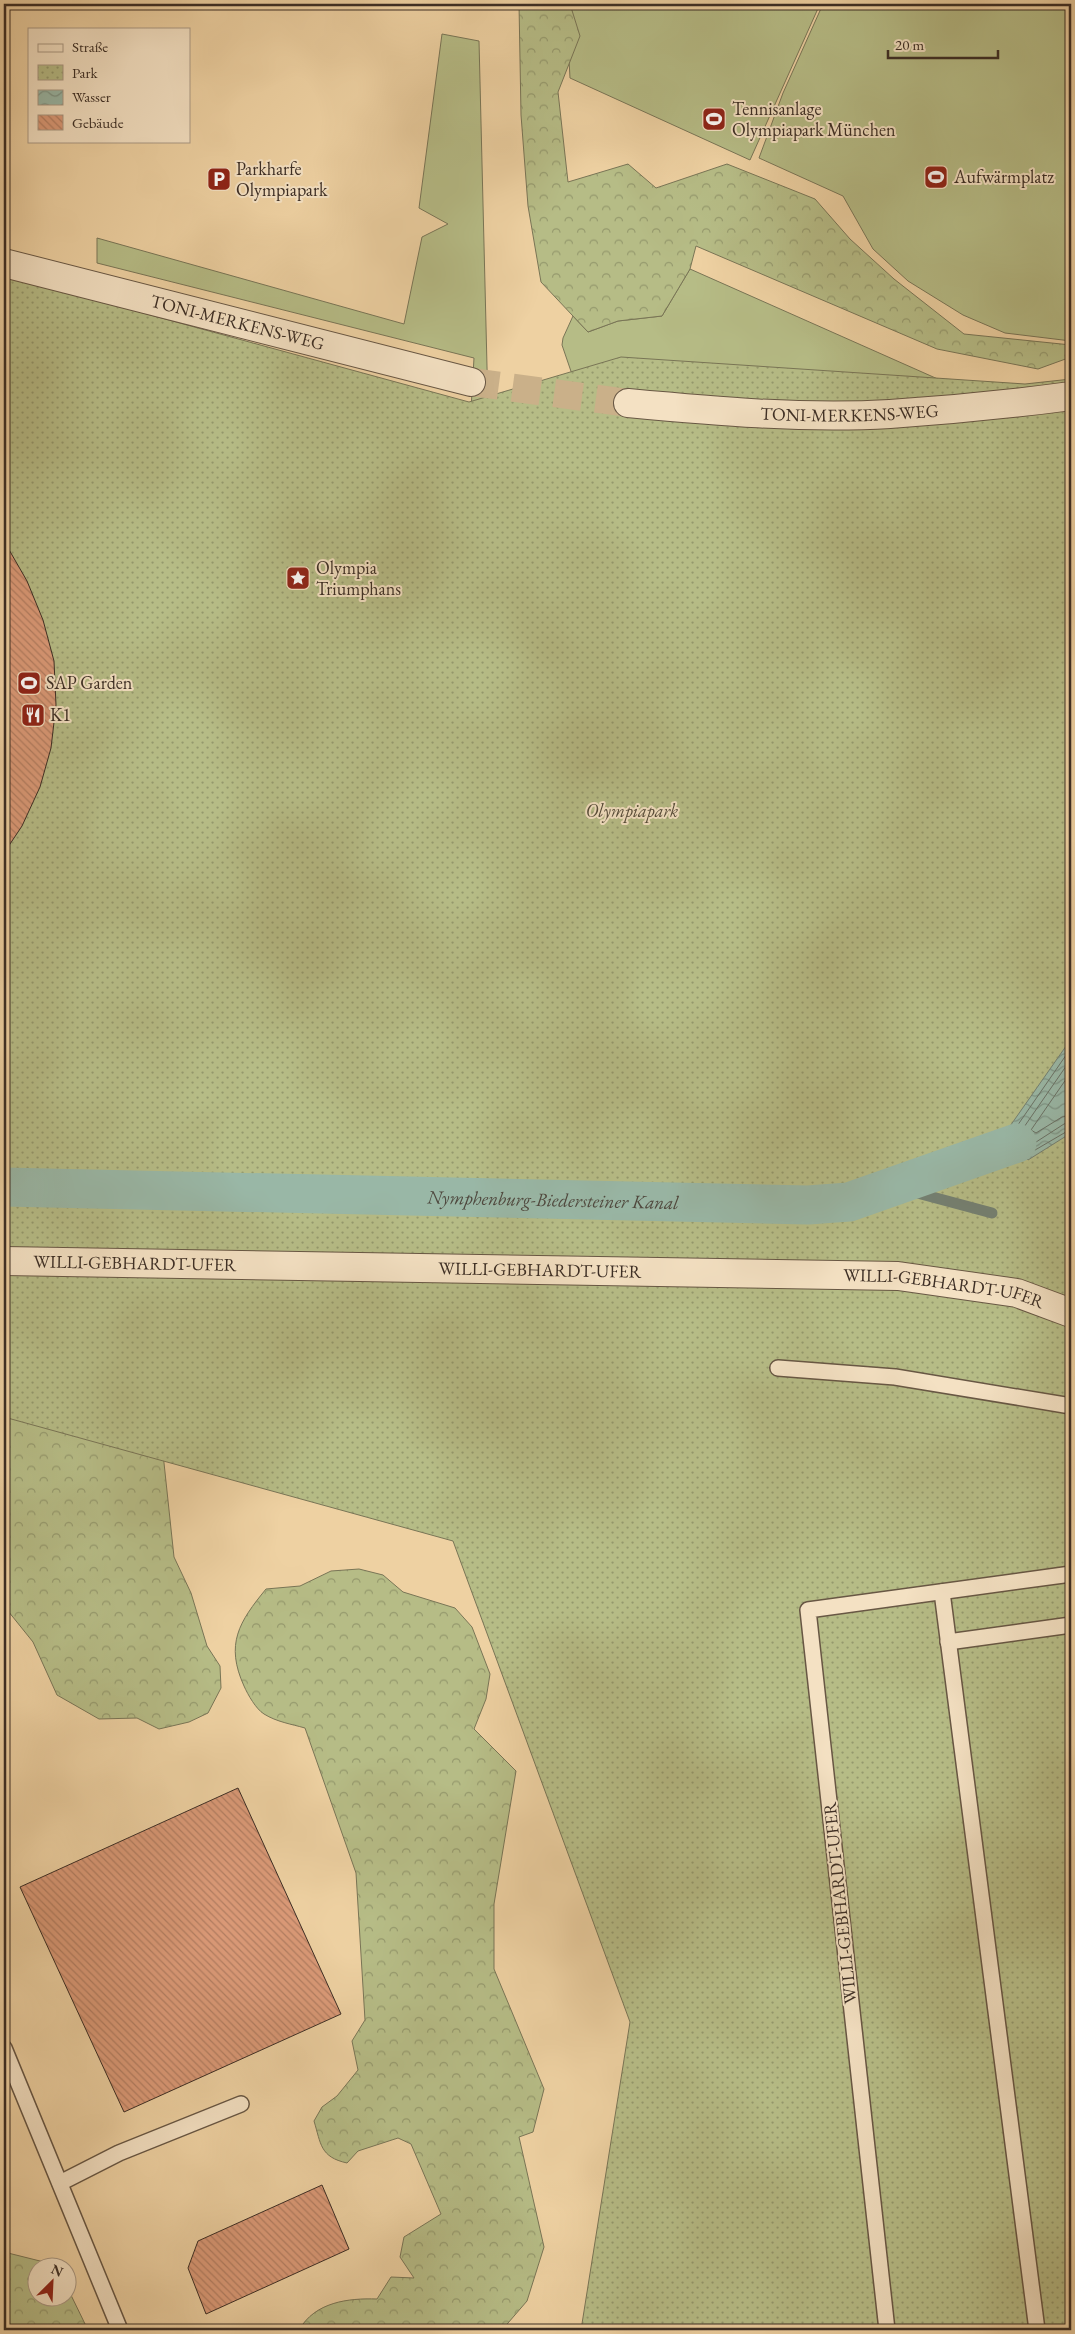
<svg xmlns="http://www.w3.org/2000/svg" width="1075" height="2334" font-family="'EB Garamond',serif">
  <defs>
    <pattern id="forest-crowns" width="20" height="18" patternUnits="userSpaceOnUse" patternTransform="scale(1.25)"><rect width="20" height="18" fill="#b6bc86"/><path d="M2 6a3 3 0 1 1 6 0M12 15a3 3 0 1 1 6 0" fill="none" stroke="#95996d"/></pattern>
    <pattern id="park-dots" width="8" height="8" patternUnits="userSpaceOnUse" patternTransform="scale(1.25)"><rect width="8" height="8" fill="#b6bc86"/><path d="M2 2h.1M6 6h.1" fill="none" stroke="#95996d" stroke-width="1.8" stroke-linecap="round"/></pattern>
    <pattern id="water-waves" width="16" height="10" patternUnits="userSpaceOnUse" patternTransform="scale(1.25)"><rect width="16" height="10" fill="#99b7a6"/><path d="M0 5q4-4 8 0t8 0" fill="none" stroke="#7e9587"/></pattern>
    <pattern id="building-back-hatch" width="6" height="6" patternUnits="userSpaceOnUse" patternTransform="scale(1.25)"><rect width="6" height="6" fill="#db9a78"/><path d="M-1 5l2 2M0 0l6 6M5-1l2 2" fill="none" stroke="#b37e62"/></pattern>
  </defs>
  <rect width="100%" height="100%" fill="#eed1a2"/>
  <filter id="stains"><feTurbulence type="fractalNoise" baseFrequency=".004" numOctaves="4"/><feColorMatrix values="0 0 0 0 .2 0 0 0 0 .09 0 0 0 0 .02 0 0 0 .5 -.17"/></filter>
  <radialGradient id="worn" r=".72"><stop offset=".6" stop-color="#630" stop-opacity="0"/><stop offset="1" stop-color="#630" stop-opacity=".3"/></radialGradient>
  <g fill="#b6bc86" stroke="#797556">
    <polygon points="566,4 820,4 750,160 570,78"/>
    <polygon points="823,4 1071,4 1071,341 1005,333 963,315 908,281 873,249 843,196 759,158 783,93"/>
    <polygon points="442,34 479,41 489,448 471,409 474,358 97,263 97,238 404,324 422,237 448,224 419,208"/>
    <polygon points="690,269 958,388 576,386 562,345 563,338 573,316 588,332 618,321 662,316"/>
  </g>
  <g fill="url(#forest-crowns)" stroke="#797556">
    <polygon points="519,4 570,4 580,36 558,92 568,182 628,164 656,188 727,164 815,199 850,239 894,279 964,334 1071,345 1071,357 1038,369 937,349 696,246 690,269 662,316 618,321 588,332 541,282 528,206 521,115"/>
    <polygon points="4,1329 572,1536 162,1444 174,1557 191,1593 207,1646 220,1666 221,1688 208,1713 189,1722 159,1729 137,1718 99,1719 57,1695 33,1642 4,1606"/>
    <path d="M 359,1569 L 383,1575 L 403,1592 L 455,1608 L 472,1627 L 490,1674 L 486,1699 L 474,1729 L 516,1771 L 494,1904 L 494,1969 L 544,2089 L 533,2132 L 519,2137 L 544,2247 L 527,2301 L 502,2330 L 299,2330 C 315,2302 348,2298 377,2299 L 391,2277 L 414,2278 L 400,2257 L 404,2237 L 441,2214 L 411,2144 L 398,2138 L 358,2151 L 347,2163 C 320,2157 321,2144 314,2121 L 322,2107 L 337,2096 L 358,2070 L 352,2041 L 365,2020 L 356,1873 L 305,1728 C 291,1724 277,1722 264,1714 C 256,1709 248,1695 244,1686 C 225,1644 239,1622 266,1589 L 300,1586 L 331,1571 Z"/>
    <polygon points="4,2252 56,2265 56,2266 38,2266 38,2296 68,2296 68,2289 88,2330 4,2330"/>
  </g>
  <polygon fill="url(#park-dots)" stroke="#797556" points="4,275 469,402 621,357 1025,384 1071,379 1071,2330 581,2330 630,2022 453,1541 4,1417"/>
  <polygon fill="url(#water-waves)" stroke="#748072" points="1071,1039 1071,1133 1028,1160 1008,1129"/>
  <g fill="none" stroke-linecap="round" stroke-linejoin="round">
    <g stroke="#6a7266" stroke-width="1">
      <polyline points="1071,1048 1015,1129 1030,1153 1071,1129"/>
      <polyline points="1071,1059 1022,1130 1033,1144 1064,1124 1071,1122"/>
      <polyline points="1071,1072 1031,1130 1036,1133 1062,1117 1071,1115"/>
    </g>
    <polyline stroke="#748072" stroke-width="11" points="895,1187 992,1213"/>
    <path stroke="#99b7a6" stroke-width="39" id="s1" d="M 4,1187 L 808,1205 L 849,1202 L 1017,1143"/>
  </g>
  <g fill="url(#building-back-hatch)" stroke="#3c2e25">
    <polygon points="4,541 27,581 43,620 54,661 56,705 51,748 40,787 22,826 4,853"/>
    <polygon points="238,1788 341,2014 124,2112 20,1887"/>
    <polygon points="322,2185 349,2249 206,2314 188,2268 198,2241"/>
  </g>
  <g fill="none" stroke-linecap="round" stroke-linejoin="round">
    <polyline stroke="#cab089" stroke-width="28" stroke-dasharray="28 14" stroke-linecap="butt" points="471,382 628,403"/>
    <g stroke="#685744" stroke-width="18">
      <g id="lane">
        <polyline points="778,1368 895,1377 1071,1406"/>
        <polyline points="942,1592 1037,2330"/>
        <polyline points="948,1642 1071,1625"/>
        <polyline points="4,2048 120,2330"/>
        <polyline points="60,2183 119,2153 241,2104"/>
        <polyline points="887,2330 808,1610 1071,1574"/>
      </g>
    </g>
    <g stroke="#685744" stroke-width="30">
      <g id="street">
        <path id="s2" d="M 4,263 L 471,382"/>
        <path id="s3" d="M 628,403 C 714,411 802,419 890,414 C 950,410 1011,404 1071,396"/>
        <path id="s4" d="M 4,1261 L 898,1276 L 1017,1293 L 1071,1313"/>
      </g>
    </g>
    <use href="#lane" stroke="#f4e1c3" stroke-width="15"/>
    <use href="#street" stroke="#f4e1c3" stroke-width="28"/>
  </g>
  <defs>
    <g id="stadium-square" transform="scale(1.25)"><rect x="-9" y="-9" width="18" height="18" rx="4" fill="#8f2418" stroke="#f4e1c3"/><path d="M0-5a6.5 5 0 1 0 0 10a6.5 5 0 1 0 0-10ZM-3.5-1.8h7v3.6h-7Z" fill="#fff"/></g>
    <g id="parking-square" transform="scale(1.25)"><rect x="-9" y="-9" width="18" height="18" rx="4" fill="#8f2418" stroke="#f4e1c3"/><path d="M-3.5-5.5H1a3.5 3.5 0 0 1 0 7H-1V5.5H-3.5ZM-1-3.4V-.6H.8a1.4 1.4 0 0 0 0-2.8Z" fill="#fff"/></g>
    <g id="sight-square" transform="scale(1.25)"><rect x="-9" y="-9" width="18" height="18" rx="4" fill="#8f2418" stroke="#f4e1c3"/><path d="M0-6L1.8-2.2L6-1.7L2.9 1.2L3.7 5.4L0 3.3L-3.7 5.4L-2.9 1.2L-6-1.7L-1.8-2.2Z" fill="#fff"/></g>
    <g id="restaurant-square" transform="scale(1.25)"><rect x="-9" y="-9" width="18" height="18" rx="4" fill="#8f2418" stroke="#f4e1c3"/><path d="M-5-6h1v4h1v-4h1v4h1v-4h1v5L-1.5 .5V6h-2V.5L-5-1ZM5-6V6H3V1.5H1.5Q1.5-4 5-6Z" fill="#fff"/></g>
  </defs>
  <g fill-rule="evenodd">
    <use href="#stadium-square" x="714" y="119"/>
    <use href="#stadium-square" x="936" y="177"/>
    <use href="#parking-square" x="219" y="179"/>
    <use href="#sight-square" x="298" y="578"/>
    <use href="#stadium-square" x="29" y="683"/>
    <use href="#restaurant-square" x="33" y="715"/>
  </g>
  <g text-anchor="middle" stroke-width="4" stroke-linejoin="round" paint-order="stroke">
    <g font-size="18" fill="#3c2e25" stroke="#f4e1c3" text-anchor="start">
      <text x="732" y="115">Tennisanlage<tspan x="732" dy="21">Olympiapark München</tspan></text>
      <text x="236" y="175">Parkharfe<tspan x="236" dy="21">Olympiapark</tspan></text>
      <text x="954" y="183">Aufwärmplatz</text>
      <text x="316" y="574">Olympia<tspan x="316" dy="21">Triumphans</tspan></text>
      <text x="46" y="689">SAP Garden</text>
      <text x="50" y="721">K1</text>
    </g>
    <g font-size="18" fill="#3c2e25" stroke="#f4e1c3">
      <text dy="6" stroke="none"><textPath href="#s2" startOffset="241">TONI-MERKENS-WEG</textPath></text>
      <text dy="6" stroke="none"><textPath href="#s3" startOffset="222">TONI-MERKENS-WEG</textPath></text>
      <text dy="6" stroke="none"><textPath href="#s4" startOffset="131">WILLI-GEBHARDT-UFER</textPath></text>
      <text dy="6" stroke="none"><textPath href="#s4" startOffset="536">WILLI-GEBHARDT-UFER</textPath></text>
      <text dy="6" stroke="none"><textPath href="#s4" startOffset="941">WILLI-GEBHARDT-UFER</textPath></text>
      <text transform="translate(840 1903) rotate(-96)" y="6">WILLI-GEBHARDT-UFER</text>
    </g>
    <g font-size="18" font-style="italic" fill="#544a38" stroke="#f4e1c3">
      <text x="632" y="817">Olympiapark</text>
    </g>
    <g font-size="19" font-style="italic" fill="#4f493f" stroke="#f4e1c3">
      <text dy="7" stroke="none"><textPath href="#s1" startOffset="549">Nymphenburg-Biedersteiner Kanal</textPath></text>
    </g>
  </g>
  <rect width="1075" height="2334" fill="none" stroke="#eed1a2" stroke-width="20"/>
  <rect x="5" y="5" width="1065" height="2324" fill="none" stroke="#3c2e25" stroke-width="2.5"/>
  <rect x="10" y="10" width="1055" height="2314" fill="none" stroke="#3c2e25"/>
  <rect x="28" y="28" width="162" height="115" fill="#f4e1c3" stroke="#aa9984"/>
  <rect x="38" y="44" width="25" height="8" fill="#f4e1c3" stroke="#aa9984"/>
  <text x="72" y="52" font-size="15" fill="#3c2e25">Straße</text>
  <rect x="38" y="65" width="25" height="15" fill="url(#park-dots)" stroke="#aa9984"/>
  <text x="72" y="78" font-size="15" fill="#3c2e25">Park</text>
  <rect x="38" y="90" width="25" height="15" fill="url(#water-waves)" stroke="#aa9984"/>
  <text x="72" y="102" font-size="15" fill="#3c2e25">Wasser</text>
  <rect x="38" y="115" width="25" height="15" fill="url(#building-back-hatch)" stroke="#aa9984"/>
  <text x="72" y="128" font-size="15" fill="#3c2e25">Gebäude</text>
  <g transform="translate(52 2282) rotate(24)"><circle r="24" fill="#f4e1c3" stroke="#aa9984"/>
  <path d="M0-4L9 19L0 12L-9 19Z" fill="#8f2418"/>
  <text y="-8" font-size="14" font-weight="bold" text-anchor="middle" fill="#3c2e25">N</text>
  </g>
  <path d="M888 50v8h110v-8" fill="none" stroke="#3c2e25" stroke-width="2.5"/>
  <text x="895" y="50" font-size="15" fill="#3c2e25" stroke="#f4e1c3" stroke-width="4" paint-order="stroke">20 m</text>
  <rect width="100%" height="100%" filter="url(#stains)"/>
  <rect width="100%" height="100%" fill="url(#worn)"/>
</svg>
